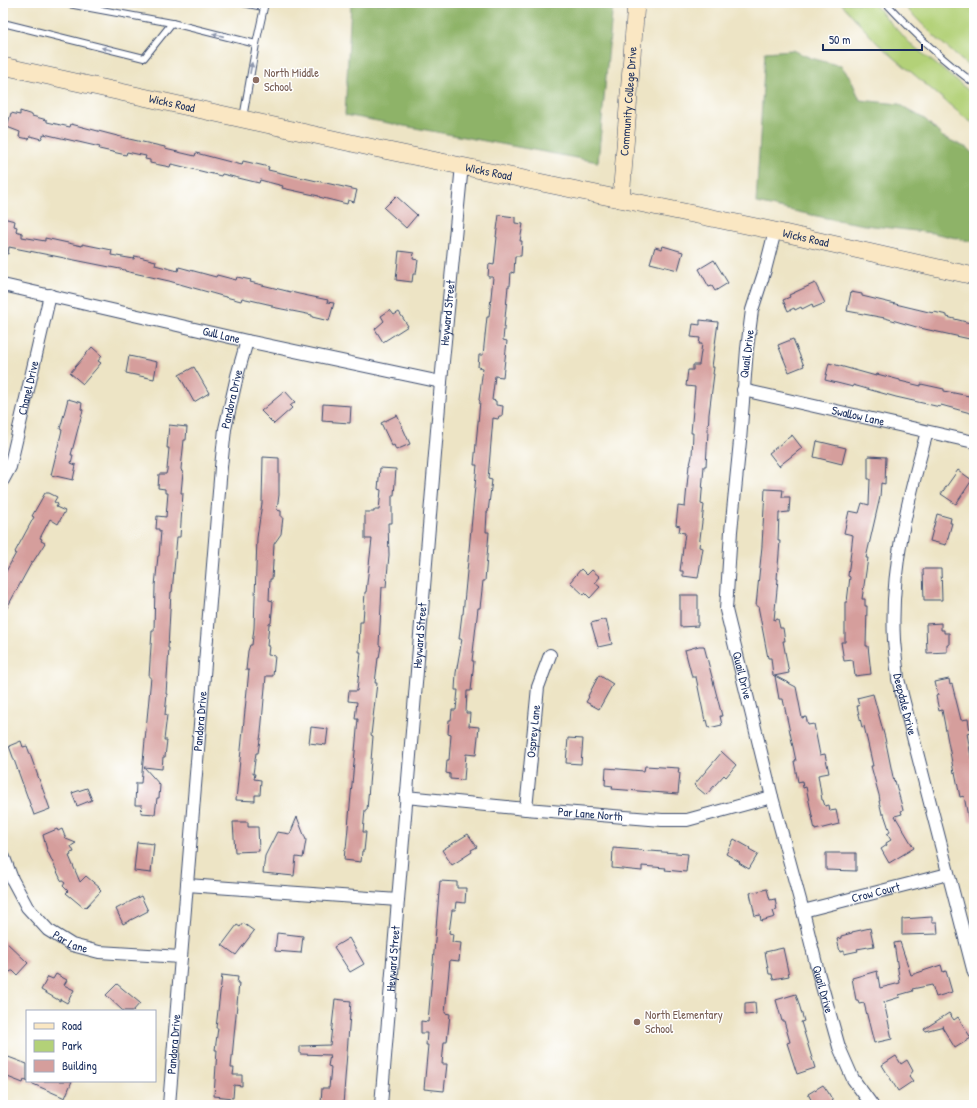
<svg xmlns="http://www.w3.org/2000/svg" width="977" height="1108" font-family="'Patrick Hand',sans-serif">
  <rect width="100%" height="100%" fill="#fff"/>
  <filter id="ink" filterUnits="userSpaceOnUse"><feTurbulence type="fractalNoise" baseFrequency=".025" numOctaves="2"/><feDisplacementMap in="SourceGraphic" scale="8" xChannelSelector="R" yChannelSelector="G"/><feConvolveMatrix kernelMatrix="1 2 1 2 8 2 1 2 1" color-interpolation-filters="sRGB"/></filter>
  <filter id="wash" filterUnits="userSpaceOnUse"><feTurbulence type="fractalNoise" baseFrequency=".012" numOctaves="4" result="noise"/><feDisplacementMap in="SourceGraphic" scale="16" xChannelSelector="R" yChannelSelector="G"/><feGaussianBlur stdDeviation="0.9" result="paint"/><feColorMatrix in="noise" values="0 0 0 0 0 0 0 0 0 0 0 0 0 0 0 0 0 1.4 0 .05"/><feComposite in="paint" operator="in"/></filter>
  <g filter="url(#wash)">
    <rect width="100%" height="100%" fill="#ede4c5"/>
    <g fill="#b3d178" stroke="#67806b">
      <polygon points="841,3 873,3 897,30 912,45 974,95 974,124 964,117 877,43"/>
      <polygon points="901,3 974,3 974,71 934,36"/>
    </g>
    <g fill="#8eb368" stroke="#547163">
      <polygon points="351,3 613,3 598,162 345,115"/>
      <polygon points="792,50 811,58 841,66 850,77 860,100 899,104 926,120 943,137 967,148 974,155 974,242 933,233 865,225 826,218 756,203 765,52"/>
    </g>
    <g id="blocks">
      <g fill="#d59e9c">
        <polygon points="20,111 32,115 32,116 47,120 47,122 70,127 71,124 129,139 165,147 165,149 195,156 196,153 242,165 243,161 269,167 268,170 357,190 354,202 348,200 347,204 319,197 319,196 282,188 283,186 260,180 259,183 222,174 221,176 176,165 171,164 170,167 150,163 150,160 145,159 146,156 127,152 126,155 99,149 100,147 44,134 41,139 30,136 29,139 19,137 20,132 7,127 11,113 20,115"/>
        <polygon points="396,196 417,215 406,228 384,208"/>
        <polygon points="499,215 515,217 515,223 523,224 520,241 522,241 521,256 515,256 514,273 511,272 510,286 508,286 503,340 507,341 503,377 495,376 492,400 496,401 496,405 503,406 502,416 499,416 498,419 493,418 488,479 492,480 488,512 487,512 486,532 489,532 485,581 483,581 480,608 478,608 472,661 474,661 471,691 467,691 466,713 470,713 469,726 479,727 476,755 466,754 464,780 450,779 450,774 446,773 447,760 449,760 451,735 448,734 449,720 451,720 452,710 456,710 458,690 455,690 456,673 462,639 459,639 462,614 463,614 477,465 474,465 480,401 479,400 483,368 478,367 479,355 483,355 487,317 489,317 493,277 488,277 489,264 494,265 497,237 496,237"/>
        <polygon points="3,218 15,221 14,226 17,227 16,231 22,233 22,237 45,241 45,238 82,246 82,244 112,250 111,255 134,259 135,256 156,261 155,265 178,271 179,267 216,277 217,275 236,280 237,277 251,280 250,282 299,294 328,300 327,302 334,303 329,321 312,317 312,315 272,307 272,305 246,299 242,298 241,301 222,296 169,281 125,271 125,270 9,247 8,254 3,253"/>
        <polygon points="663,246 683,252 678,270 650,263 655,247 662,249"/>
        <polygon points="399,251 414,253 413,259 418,260 416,274 413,274 412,282 396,280"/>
        <polygon points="714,260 728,283 715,291 712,286 709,287 699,269"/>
        <polygon points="815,283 825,303 813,308 812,304 802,309 801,307 795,310 794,308 788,311 783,300 790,297 789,295"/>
        <polygon points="851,292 862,294 862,296 933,313 934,312 947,315 947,317 974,324 974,340 920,328 885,318 847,311"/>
        <polygon points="390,310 394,315 399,312 408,326 383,342 375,329 384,321 381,316"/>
        <polygon points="700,320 718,322 712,367 714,367 713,374 714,374 709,414 706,466 704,466 701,504 704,505 699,547 703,548 698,578 683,576 683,571 680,571 685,533 679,532 680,526 676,525 678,506 685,507 689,465 690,465 692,456 693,433 691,433 695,387 686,386 688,370 693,370 693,365 699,365 702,344 699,344 700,338 691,337 693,324 700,325"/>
        <polygon points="793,339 804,366 789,372 778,345"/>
        <polygon points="92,347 102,356 98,361 101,363 83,384 70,373"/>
        <polygon points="129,356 157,362 154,379 126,373"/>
        <polygon points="829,363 876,376 877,374 900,380 900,381 921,386 921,384 944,389 944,391 974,397 974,414 941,405 940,407 896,397 853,385 853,387 825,380"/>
        <polygon points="194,367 209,393 194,402 179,375"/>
        <polygon points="285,391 295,402 290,406 292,408 274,424 261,411"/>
        <polygon points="68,399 82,403 81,409 83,410 71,455 73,455 71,463 76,465 73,480 51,475 62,430 60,429"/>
        <polygon points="323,404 351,406 350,423 322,421"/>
        <polygon points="397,415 410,444 396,450 394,445 392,446 381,423"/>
        <polygon points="169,425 187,427 186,440 184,440 181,469 182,472 183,472 181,493 183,493 180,537 177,537 172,592 171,592 168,648 169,648 166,694 167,694 165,715 167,715 164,740 167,740 165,757 163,757 162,769 144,767 160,785 159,798 157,798 155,814 141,813 142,805 135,805 136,783 141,783 151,677 149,677 152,631 154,631 155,586 158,556 159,556 160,543 161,531 159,531 159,529 156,529 157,516 166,517 168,493 165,493 165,489 158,488 159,474 166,474 167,470 169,448 167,448"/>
        <polygon points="792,435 802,448 779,466 769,453"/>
        <polygon points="817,441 846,448 842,464 814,457"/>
        <polygon points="868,456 886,457 885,484 881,483 880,497 866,558 868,558 862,599 865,599 865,606 867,606 866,646 868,646 871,674 855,676 853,660 844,661 841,642 845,642 845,602 847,602 850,577 848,576 853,535 844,533 849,511 859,513 862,503 869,505 870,479 868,479"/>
        <polygon points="263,457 279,458 279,495 277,510 281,511 281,517 283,517 281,534 274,544 272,579 270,579 269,600 273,601 271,623 269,624 267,646 269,646 268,655 275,656 273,676 266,676 261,733 258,753 256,753 253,774 255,774 254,779 261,780 260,795 255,795 255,801 236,800 249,670 246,670 248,651 250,645 252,645 254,628 257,538 262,503"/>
        <polygon points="380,468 396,469 394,495 392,495 392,523 388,523 389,555 386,587 382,587 379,645 381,646 379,658 378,658 375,683 377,683 371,735 373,736 367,810 365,810 363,832 366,832 364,851 362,851 361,862 344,860 345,849 346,849 358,719 355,719 357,702 348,701 349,691 357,691 361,652 359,652 360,622 363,622 365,592 366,592 372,539 365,539 365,512 374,512 374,510 379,510 381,490 378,489"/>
        <polygon points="958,470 972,480 956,504 941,494"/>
        <polygon points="765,489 783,490 782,497 790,497 789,512 779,513 778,541 780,541 777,579 778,579 774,620 778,619 780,628 783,628 785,641 783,641 789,673 774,676 773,675 771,658 768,658 758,606 756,606 762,546"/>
        <polygon points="45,493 49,493 57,497 54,502 58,504 56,507 65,511 58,524 50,519 40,538 42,539 41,541 45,543 33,562 32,562 3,615 3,577 16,553 15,552 34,517 32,516"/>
        <polygon points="937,514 951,518 950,523 952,523 946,545 930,541"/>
        <polygon points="581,569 587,575 592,570 600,577 595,583 600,587 590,598 585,593 584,595 570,582"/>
        <polygon points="923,569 941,569 942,600 924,600"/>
        <polygon points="680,595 698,595 698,626 680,627"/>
        <polygon points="606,619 612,644 598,647 591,623"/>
        <polygon points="941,623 941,630 944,630 944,633 949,633 949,645 947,645 947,652 927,653 926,624"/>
        <polygon points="699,646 704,646 722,716 720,716 722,725 709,728 707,720 705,721 696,677 692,677 685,650"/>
        <polygon points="599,675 613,684 599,709 586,702 589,697 588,696"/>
        <polygon points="775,676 796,687 802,718 806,717 808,725 814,724 820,755 825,754 829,773 818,775 822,800 823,800 825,806 829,805 830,811 836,810 839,824 815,830 806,787 803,788 802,781 798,782 794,761 796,761 784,704 783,699 779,699"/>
        <polygon points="949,679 950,685 952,684 961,720 968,719 970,732 967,733 973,769 974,769 974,821 969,822 964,796 960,797 955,772 954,773 942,710 939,711 936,696 938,695 935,682"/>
        <polygon points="873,694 885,738 894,782 895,781 903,810 901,811 902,814 895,816 914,848 889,863 881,849 887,845 886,843 891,840 887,834 890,832 884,814 882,814 879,801 880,801 879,795 871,766 873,766 864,726 862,727 857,706 859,706 857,698"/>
        <polygon points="311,727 328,729 326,745 309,743"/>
        <polygon points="568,738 583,739 581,764 566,763"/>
        <polygon points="21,741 23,747 27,746 50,809 34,815 9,746"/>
        <polygon points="722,752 736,765 726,777 724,775 706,795 694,785"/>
        <polygon points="645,766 679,768 678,773 680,773 678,794 612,789 613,786 605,785 606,768 644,771"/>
        <polygon points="87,788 92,800 77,806 72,793"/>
        <polygon points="297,817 306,840 303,858 296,857 294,876 263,873 265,856 277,832 290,834"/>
        <polygon points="233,822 248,822 248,827 258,827 259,851 235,852"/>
        <polygon points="57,829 58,831 62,829 66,839 76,843 71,846 74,852 70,853 71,855 69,856 80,882 86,876 100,888 99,889 101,891 86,907 85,906 84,908 66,893 68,891 63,886 65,883 61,880 47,850 43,835"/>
        <polygon points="468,834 477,847 471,850 472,852 452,865 442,850"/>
        <polygon points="734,839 750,848 749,849 758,854 749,869 739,863 740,862 726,854"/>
        <polygon points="137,842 154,844 151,873 134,871"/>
        <polygon points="613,848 688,854 686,872 665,870 666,868 642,866 642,871 612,868"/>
        <polygon points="826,853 856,853 856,871 826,870"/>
        <polygon points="440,881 457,882 457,888 466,888 465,903 456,902 455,910 452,910 449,933 453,934 452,942 461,943 459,961 450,960 445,1013 450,1014 447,1042 444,1042 442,1064 447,1064 444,1091 424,1089 428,1045 426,1045 427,1033 421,1033 421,1021 428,1022"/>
        <polygon points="767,889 770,900 775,899 777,910 773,911 775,917 761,921 760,915 755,916 750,893"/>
        <polygon points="141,896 148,911 123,924 116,909"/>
        <polygon points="932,917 932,922 937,922 938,934 902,935 902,919"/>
        <polygon points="243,923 254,931 236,955 222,945 237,925 240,927"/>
        <polygon points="870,928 874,946 857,949 858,951 844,954 844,951 840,952 837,939 841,938 841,936 852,933 852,932"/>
        <polygon points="277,933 303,936 301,953 275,951"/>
        <polygon points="349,938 364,964 350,972 334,947"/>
        <polygon points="3,939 28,963 17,975 13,971 11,971 9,973 3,967"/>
        <polygon points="900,942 911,975 941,965 943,972 946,971 952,992 936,997 932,985 912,989 913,991 899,995 900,997 884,1002 892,1039 874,1043 864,1003 859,1004 858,1000 856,1000 852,978 877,971 880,988 900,983 894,943"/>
        <polygon points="783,948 789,976 773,979 772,974 769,974 765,952"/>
        <polygon points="56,974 67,980 64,985 74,990 67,1003 60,999 60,1001 41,990 48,977 53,979"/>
        <polygon points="222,975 238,977 237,983 239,983 231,1068 234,1068 233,1075 242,1075 242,1086 234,1085 233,1098 214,1096 217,1050 215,1050 218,1028 216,1028"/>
        <polygon points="117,984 140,1003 133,1011 123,1011 106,995"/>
        <polygon points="796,994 804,1021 801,1022 815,1068 797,1074 787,1043 790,1042 784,1021 782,1021 776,1000"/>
        <polygon points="335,999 351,1001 343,1105 324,1105 324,1103 321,1103 322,1088 329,1088 331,1067 328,1066 330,1055 300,1054 300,1046 330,1045"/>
        <polygon points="755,1002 756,1014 745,1015 745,1003"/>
        <polygon points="949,1013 954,1020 958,1017 971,1038 955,1048 942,1027 944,1026 925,1031 924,1029"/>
        <polygon points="3,1055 27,1064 27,1081 72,1081 65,1098 24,1080 23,1083 5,1076 7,1073 3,1072"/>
        <polygon points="896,1056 901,1064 907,1060 913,1071 909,1076 913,1081 898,1091 882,1065"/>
        <polygon points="823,1085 828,1092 835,1105 814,1105 808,1094"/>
      </g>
    </g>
  </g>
  <g filter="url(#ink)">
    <use href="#blocks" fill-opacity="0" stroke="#3a4a6d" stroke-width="1"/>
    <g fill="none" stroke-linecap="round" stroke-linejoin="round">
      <g stroke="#3a4a6d" stroke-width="8">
        <g id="lane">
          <polyline points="63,3 172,23"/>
          <polyline points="243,3 263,7"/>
          <path d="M 886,3 C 913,32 942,60 974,83"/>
          <polyline points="3,23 144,58 172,23 256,44"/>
          <polyline points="243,118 256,44 265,3"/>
        </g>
      </g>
      <g stroke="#3a4a6d" stroke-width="14">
        <g id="street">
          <path id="s1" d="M 775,231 L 765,270 L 752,310 L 747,349 L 740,441 L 731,531 L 726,610 L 772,797 L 803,911 L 818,972 L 839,1047 L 853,1079 L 872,1105"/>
          <path id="s2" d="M 3,285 L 247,341 L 441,382"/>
          <path id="s3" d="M 743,390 L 974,442"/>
          <path id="s4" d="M 927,432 C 908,499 890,569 894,640 C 895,653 897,666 898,679 L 974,973"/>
          <path id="s5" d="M 3,480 L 10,467 L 50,295"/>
          <path id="s6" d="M 406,797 L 526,809 L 662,820 L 687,820 L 772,797"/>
          <path id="s7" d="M 526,809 L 538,687 L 550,655"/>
          <path id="s8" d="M 3,855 L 12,879 L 27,907 L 48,930 L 72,945 L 99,952 L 181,957"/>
          <polyline points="187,885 398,900"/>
          <path id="s9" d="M 803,911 L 948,874"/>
          <path id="s10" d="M 169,1105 L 221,467 L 225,429 L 237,376 L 247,341"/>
          <path id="s11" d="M 381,1105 L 441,382 L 462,165"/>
        </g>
      </g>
      <g stroke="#3a4a6d" stroke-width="18">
        <g id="secondary">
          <path id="s12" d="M 3,66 L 374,148 L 775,231 L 974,276"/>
          <path id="s13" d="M 621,199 L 636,3"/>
        </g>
      </g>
      <use href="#lane" stroke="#fff" stroke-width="6"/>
      <use href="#street" stroke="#fff" stroke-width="12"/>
      <use href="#secondary" stroke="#fae7c3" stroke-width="17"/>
    </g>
    <defs><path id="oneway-solid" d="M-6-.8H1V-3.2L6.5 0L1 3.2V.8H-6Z"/></defs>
    <g fill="#8d97ae">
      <use href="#oneway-solid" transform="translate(218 35) rotate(-167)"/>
      <use href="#oneway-solid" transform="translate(107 49) rotate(-166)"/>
      <use href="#oneway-solid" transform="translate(251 68) rotate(-80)"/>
    </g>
  </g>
  <g fill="#8d6e63" stroke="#fff" stroke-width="1.5">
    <circle cx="256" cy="80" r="4"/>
    <circle cx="637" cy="1022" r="4"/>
  </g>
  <g text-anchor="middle" stroke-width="3" stroke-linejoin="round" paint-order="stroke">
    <g font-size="12" fill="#785e54" stroke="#fff" text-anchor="start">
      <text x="264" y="77">North Middle<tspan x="264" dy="14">School</tspan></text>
      <text x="645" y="1019">North Elementary<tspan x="645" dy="14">School</tspan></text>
    </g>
    <g font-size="12" fill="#1b2f5e" stroke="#fff">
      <text dy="4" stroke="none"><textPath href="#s13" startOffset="98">Community College Drive</textPath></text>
      <text dy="4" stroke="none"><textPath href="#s12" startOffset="173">Wicks Road</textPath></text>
      <text dy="4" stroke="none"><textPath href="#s12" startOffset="497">Wicks Road</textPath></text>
      <text dy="4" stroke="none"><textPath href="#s12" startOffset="821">Wicks Road</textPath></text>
      <text dy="4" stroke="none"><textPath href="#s11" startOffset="795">Heyward Street</textPath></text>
      <text dy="4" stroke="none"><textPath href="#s2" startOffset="224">Gull Lane</textPath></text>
      <text transform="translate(747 354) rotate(-83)" y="4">Quail Drive</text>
      <text dy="4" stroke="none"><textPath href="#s5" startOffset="96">Chanel Drive</textPath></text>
      <text dy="4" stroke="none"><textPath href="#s10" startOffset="709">Pandora Drive</textPath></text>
      <text dy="4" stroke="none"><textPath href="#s3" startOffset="118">Swallow Lane</textPath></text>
      <text dy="4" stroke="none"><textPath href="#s11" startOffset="471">Heyward Street</textPath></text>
      <text dy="4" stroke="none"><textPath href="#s1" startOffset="451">Quail Drive</textPath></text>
      <text dy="4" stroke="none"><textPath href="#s4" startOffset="277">Deepdale Drive</textPath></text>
      <text dy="4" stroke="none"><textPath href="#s10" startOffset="385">Pandora Drive</textPath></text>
      <text dy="4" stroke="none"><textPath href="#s7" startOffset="78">Osprey Lane</textPath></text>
      <text dy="4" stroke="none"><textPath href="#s6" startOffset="185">Par Lane North</textPath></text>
      <text dy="4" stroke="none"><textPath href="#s9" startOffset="75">Crow Court</textPath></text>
      <text dy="4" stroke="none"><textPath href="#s8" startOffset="114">Par Lane</textPath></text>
      <text dy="4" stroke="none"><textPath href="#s11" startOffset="147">Heyward Street</textPath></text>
      <text dy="4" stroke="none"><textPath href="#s1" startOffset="775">Quail Drive</textPath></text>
      <text dy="4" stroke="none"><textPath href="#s10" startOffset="61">Pandora Drive</textPath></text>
    </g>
  </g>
  <rect width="977" height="1108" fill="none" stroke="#fff" stroke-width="16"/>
  <rect x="26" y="1010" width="130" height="72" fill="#ffffff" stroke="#a4acbf"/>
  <rect x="34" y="1023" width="20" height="6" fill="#fae7c3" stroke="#a4acbf"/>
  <text x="62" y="1030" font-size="12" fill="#1b2f5e">Road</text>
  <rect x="34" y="1040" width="20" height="12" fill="#b3d178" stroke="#a4acbf"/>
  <text x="62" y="1050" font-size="12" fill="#1b2f5e">Park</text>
  <rect x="34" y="1060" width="20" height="12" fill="#d59e9c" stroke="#a4acbf"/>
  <text x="62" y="1070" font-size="12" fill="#1b2f5e">Building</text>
  <path d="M823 44v6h99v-6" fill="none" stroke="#1b2f5e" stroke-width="2"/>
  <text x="829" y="44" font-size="12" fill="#1b2f5e" stroke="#ffffff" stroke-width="3" paint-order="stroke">50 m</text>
</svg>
